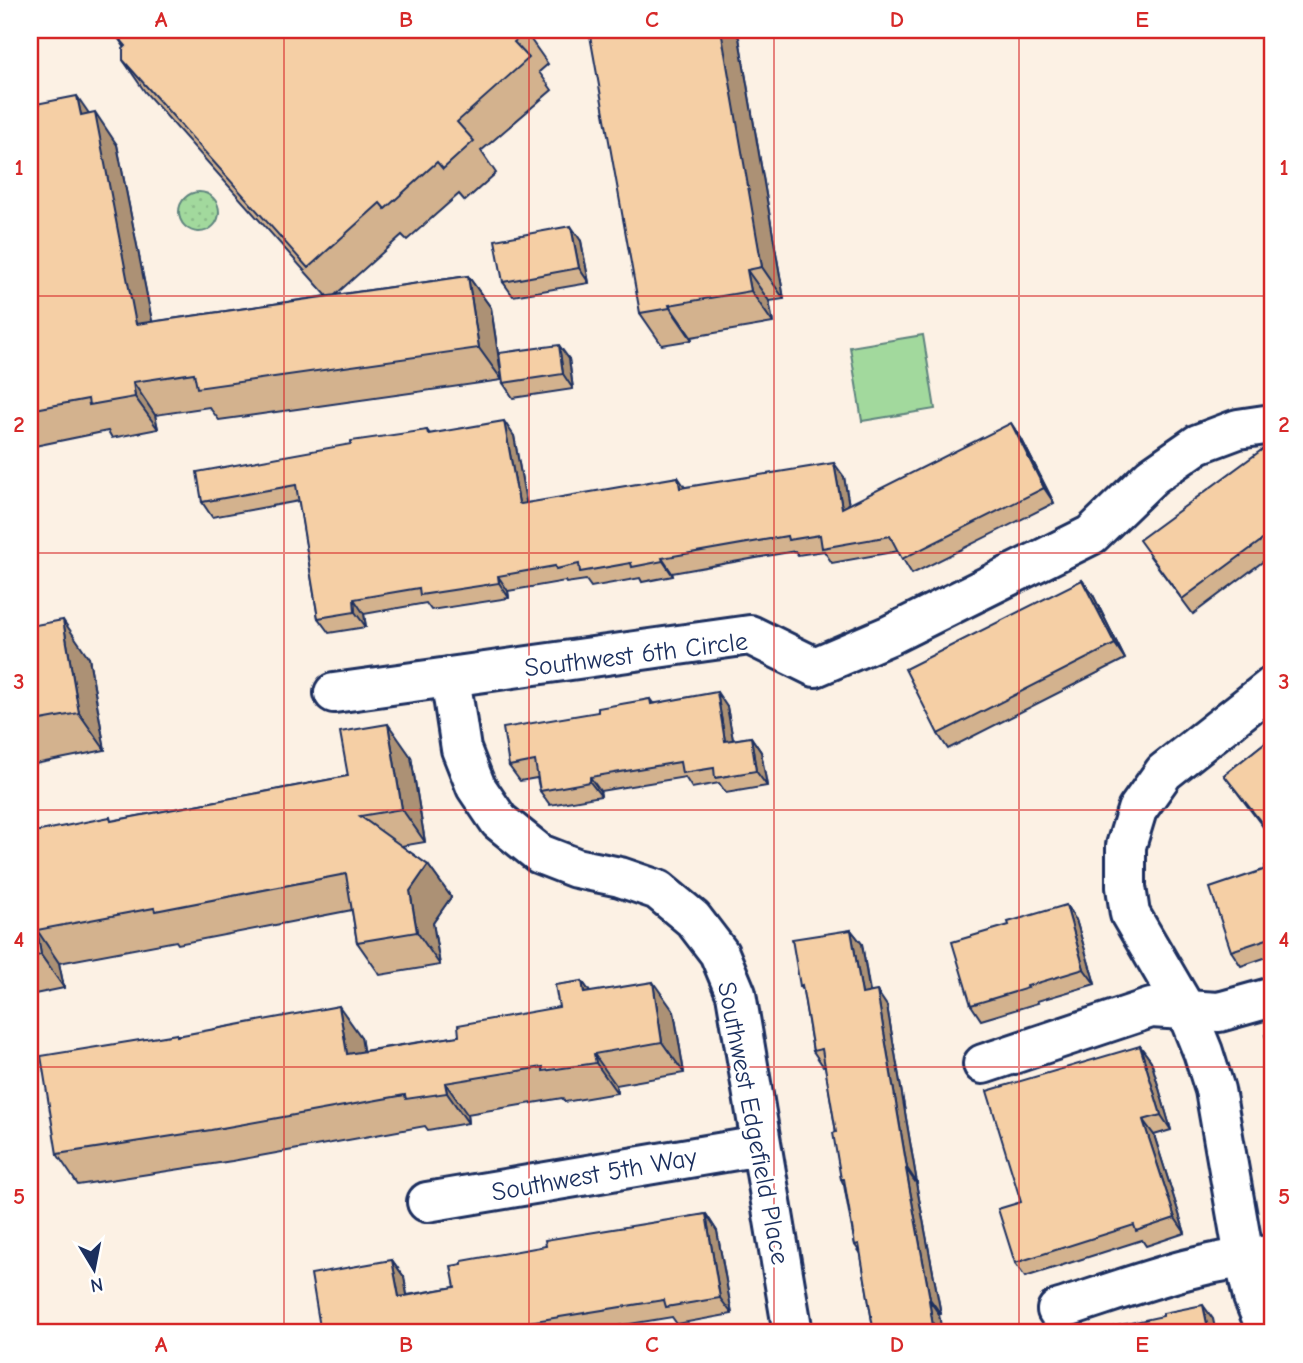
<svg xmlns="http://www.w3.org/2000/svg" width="1303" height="1363" font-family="'Comic Neue',sans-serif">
  <defs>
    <pattern id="green-dots" width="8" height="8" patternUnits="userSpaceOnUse" patternTransform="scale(1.75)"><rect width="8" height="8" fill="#a2d99d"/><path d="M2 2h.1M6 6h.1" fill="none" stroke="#8bbb8a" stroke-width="1.8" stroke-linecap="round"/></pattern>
  </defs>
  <rect width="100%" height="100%" fill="#fcf1e4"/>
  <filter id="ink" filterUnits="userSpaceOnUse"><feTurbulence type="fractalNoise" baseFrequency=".0143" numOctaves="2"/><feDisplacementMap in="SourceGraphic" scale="14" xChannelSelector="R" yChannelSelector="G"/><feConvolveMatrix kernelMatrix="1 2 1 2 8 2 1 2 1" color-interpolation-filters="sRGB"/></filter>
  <g filter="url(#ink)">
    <circle fill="url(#green-dots)" stroke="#5e847e" stroke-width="2" cx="199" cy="212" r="20"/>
    <polygon fill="#a2d99d" stroke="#5e847e" stroke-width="2" points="923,335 935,409 862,421 850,347"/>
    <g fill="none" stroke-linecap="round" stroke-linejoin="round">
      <g stroke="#1b2f5e" stroke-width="44">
        <g id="street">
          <polyline points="450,677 461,749 476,787 499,821 540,854 576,868 620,877 658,890 693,919 719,953 736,994 793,1333"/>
          <polyline points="334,693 750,635 815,667 890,635 1091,535 1152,476 1198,444 1238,429 1265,425 1273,426"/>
          <polyline points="983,1064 1151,1008 1219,1012 1273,997"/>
          <polyline points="427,1202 760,1146"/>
          <path d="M 1057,1310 C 1128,1288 1199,1259 1273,1255"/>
          <polyline points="1268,1333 1253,1297 1244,1257 1215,1090 1203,1052 1186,1010 1130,914 1126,887 1126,846 1137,810 1164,772 1273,686"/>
        </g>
      </g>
      <use href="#street" stroke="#fff" stroke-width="38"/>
    </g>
    <g fill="#d3b28e" stroke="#1b2f5e" stroke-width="2">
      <polygon points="524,30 548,64 539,72 552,90 481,151 496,173 465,201 459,194 407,240 402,235 335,295 468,276 491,308 502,380 219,420 209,407 155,415 158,429 112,438 108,431 30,447 30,180 34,179 89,114 117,145 152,322 327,296 145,92 123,60 125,48 113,31"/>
      <polygon points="739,38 784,299 769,301 773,323 691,337 692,340 662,345 640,313"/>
      <polygon points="581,241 589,283 513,296 503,282"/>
      <polygon points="569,359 573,389 513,398 503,383"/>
      <polygon points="427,430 430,434 514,436 526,503 685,487 844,477 849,505 1021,438 1054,503 912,574 898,551 832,563 824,551 798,555 795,551 672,573 673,576 642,582 640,578 591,587 586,580 566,583 565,581 508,591 509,598 431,610 426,603 364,614 366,627 329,633 318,618 299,501 212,517 202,502"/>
      <polygon points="1273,455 1273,554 1193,614 1149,555"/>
      <polygon points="1082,580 1093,595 1125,659 948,749 938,734"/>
      <polygon points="30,626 89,658 105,750 30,765"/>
      <polygon points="650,699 653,703 727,707 733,740 751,737 761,752 767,786 726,793 719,783 692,788 685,777 600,791 601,796 550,805 540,791 537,778 520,781 509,766 598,712"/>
      <polygon points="1273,736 1273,840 1224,775"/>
      <polygon points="411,757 425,842 401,846 428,865 451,897 433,923 440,965 380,975 357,942 352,910 178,944 176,941 59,963 64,988 30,995 30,833 112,821 348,776"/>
      <polygon points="1273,863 1273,955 1241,966 1231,951 1266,869"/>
      <polygon points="1076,920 1095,984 1037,1001 1038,1003 981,1020 971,1005"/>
      <polygon points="851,930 862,944 870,992 887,1006 917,1183 916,1183 941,1314 873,1327 861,1254 855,1245 844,1185 841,1179 836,1132 825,1065 823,1066 813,1051 803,990 800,986"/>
      <polygon points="582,981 590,992 674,1012 684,1073 616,1085 617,1093 565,1102 562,1098 467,1114 468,1123 428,1130 425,1126 232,1161 78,1185 57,1154 177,1035 361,1037 363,1051 459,1036 559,1007"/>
      <polygon points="1140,1046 1151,1061 1171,1130 1154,1135 1185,1233 1146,1246 1142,1240 1025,1277 1015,1263 1021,1202"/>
      <polygon points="706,1214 717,1231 732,1314 677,1324 672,1317 575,1333 321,1333 392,1260 404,1277 407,1295 455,1287 546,1246"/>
    </g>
    <g fill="#ac9174" stroke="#1b2f5e" stroke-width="2">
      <polygon points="717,30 733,30 739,38 784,299 762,267"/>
      <polygon points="77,96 97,125 95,112 117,145 159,356 136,324 81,115"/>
      <polygon points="571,226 581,241 589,283 579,268"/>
      <polygon points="747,270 769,301 773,323 751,291"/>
      <polygon points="468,276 491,308 502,380 479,348"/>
      <polygon points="669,305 691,337 692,340 670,308"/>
      <polygon points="559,345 569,359 573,389 563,374"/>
      <polygon points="133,382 155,415 158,429 135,397"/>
      <polygon points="504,421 514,436 529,518 519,503"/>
      <polygon points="1011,423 1021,438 1054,503 1044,488"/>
      <polygon points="834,463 844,477 852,523 842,508"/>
      <polygon points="678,477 688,492 680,488"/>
      <polygon points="662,558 672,573 673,576 663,561"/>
      <polygon points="498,576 508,591 509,598 499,583"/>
      <polygon points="1082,580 1093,595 1125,659 1115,644"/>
      <polygon points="354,599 364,614 366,627 355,612"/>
      <polygon points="63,620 89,658 105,750 79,713"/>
      <polygon points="717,692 727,707 736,756 725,741"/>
      <polygon points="388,724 411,757 425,842 402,809"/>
      <polygon points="751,737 761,752 767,786 756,771"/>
      <polygon points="590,777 600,791 601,796 590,782"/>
      <polygon points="428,865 451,897 433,923 440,965 417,932 410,891"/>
      <polygon points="1066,905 1076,920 1095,984 1084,969"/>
      <polygon points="37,930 59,963 64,988 41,955"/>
      <polygon points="851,930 862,944 872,1008 862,994"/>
      <polygon points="582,981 604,1012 584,993"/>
      <polygon points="653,982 674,1012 684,1073 662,1042"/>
      <polygon points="877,991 887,1006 917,1183 907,1168"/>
      <polygon points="339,1006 361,1037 369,1084 347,1054"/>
      <polygon points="1140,1046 1151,1061 1171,1130 1161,1115"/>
      <polygon points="594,1054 616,1085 617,1093 596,1063"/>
      <polygon points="445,1083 467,1114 468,1123 447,1093"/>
      <polygon points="1143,1120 1154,1135 1185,1233 1175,1218"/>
      <polygon points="906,1169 916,1183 941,1314 930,1299"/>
      <polygon points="706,1214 717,1231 732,1314 720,1298"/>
      <polygon points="392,1260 404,1277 410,1314 399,1297"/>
      <polygon points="929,1300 939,1314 942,1333 934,1333"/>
      <polygon points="1203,1305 1213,1319 1216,1333 1209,1333"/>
    </g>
    <g fill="#f5cfa5" stroke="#1b2f5e" stroke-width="2">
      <polygon points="114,30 524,30 526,32 514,42 529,58 457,122 474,141 443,169 437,162 385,209 380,203 308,268 123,60 123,49 126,46 113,31"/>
      <polygon points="589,30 721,30 762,267 747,270 751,291 669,305 670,308 640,313"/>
      <polygon points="77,96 81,115 95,112 136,324 468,276 479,348 197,388 194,373 133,382 135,397 89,405 88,399 30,410 30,180 34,179 30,158 30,126 34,125 31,105"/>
      <polygon points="571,226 579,268 503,282 495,240"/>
      <polygon points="559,345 563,374 503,383 499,353"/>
      <polygon points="504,421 519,503 521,504 678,477 680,488 834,463 842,508 1011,423 1044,488 902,559 890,536 822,548 820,535 788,540 787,536 662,558 663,561 632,567 631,563 580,572 579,564 556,569 555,566 498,576 499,583 420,595 419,588 354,599 355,612 318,618 296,485 202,502 197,472 351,444 351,441 427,430 428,434"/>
      <polygon points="1267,446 1273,455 1273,532 1182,599 1139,540"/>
      <polygon points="1082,580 1115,644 938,734 905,669"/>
      <polygon points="63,620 79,713 30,722 30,626"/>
      <polygon points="717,692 725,741 751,737 756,771 715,778 714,768 682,773 680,762 590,777 590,782 540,791 535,761 509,766 503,728 598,712 598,708 650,699 651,704"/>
      <polygon points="388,724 402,809 360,816 428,865 410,891 417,932 357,942 346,874 155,911 154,908 37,930 41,955 30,957 30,833 110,817 111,821 348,776 340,732"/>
      <polygon points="1273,736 1273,829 1269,832 1224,775"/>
      <polygon points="1273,863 1273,937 1231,951 1210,888 1266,869 1265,866"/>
      <polygon points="1066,905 1084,969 1027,986 1028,988 971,1005 952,942 1009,925 1008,922"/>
      <polygon points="851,930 862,994 877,991 907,1168 906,1169 930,1299 929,1300 934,1333 866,1333 865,1329 873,1327 859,1244 855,1245 844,1179 841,1179 833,1133 836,1132 822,1049 813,1051 802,985 800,986 792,939"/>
      <polygon points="582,981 584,993 653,982 662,1042 594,1054 596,1063 543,1071 543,1067 445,1083 447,1093 406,1099 405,1095 211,1130 57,1154 41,1056 177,1034 177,1036 339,1006 347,1054 459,1036 458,1025 559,1007 555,985"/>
      <polygon points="1273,1032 1273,1059 1265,1035"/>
      <polygon points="1140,1046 1161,1115 1143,1120 1175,1218 1136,1231 1134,1225 1015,1263 998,1209 1021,1202 987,1091"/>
      <polygon points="706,1214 720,1298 666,1307 664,1300 499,1327 500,1330 484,1333 321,1333 311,1274 392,1260 399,1297 455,1287 451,1266 462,1264 462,1261 546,1246 545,1240"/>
      <polygon points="1203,1305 1209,1333 1085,1333 1163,1316 1163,1313"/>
      <polygon points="246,1326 247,1333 210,1333 210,1332"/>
    </g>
  </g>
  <path fill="none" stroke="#d62828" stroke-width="2" stroke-opacity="0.55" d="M 284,30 L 284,1333M 529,30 L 529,1333M 774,30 L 774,1333M 1019,30 L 1019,1333M 30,296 L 1273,296M 30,553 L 1273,553M 30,810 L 1273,810M 30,1067 L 1273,1067"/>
  <g text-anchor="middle" stroke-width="6" stroke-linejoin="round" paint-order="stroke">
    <g font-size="26" fill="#1b2f5e" stroke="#fff">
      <text transform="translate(636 654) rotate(-7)" y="9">Southwest 6th Circle</text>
      <text transform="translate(754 1123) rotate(79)" y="9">Southwest Edgefield Place</text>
      <text transform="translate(594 1174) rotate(-10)" y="9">Southwest 5th Way</text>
    </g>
  </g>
  <rect width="1303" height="1363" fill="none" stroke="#fff" stroke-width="77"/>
  <g transform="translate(94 1269) rotate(170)" stroke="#ffffff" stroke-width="5" paint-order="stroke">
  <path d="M0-5L12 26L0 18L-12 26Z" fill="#1b2f5e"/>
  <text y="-10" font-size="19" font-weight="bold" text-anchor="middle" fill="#1b2f5e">N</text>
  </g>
  <rect x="38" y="38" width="1226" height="1286" fill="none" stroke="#d62828" stroke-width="2.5"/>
  <g font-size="23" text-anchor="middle" font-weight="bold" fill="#d62828">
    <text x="161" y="27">A</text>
    <text x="406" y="27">B</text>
    <text x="652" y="27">C</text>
    <text x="897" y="27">D</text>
    <text x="1142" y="27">E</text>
    <text x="19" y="175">1</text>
    <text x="1284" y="175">1</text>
    <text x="19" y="432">2</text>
    <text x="1284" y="432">2</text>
    <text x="19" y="689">3</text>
    <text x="1284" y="689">3</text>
    <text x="19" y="947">4</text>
    <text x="1284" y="947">4</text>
    <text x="19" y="1204">5</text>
    <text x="1284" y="1204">5</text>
    <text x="161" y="1352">A</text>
    <text x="406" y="1352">B</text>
    <text x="652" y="1352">C</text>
    <text x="897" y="1352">D</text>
    <text x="1142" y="1352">E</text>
  </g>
</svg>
